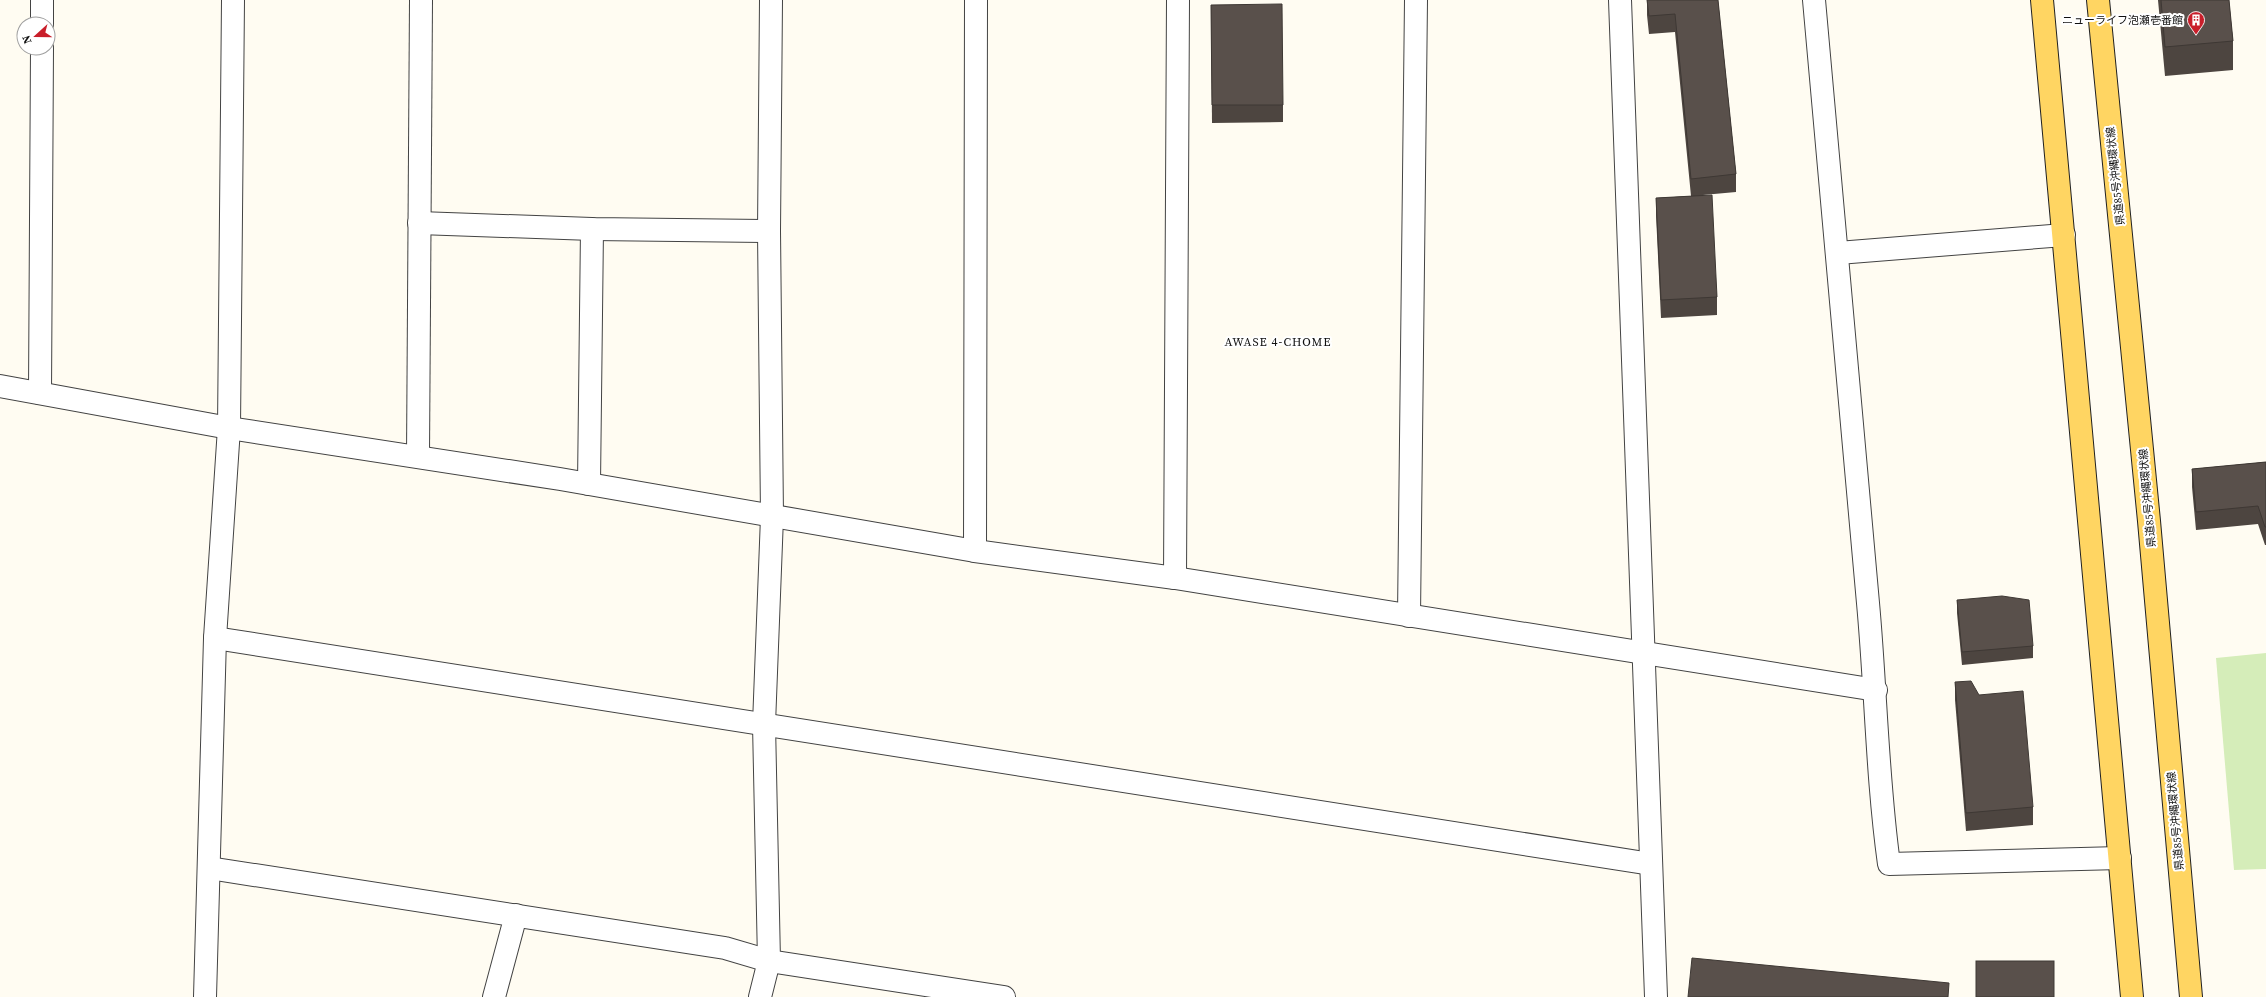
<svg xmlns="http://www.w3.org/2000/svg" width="2266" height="997" font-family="'Source Serif 4','Noto Sans JP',serif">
  <rect width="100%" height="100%" fill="#fffcf2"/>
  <polygon fill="#d5edb9" points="2266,653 2266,869 2234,870 2216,658"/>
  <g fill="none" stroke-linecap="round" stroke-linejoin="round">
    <g stroke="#434343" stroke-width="24">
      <g id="minor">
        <polyline points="1620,0 1656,997"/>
        <path d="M 1814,0 C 1833,201 1851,402 1868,603 C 1876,690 1877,778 1889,864 L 2120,858"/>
        <polyline points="42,24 42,0"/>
        <polyline points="419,223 592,229 769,231"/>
        <polyline points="1838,253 2064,235"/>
        <polyline points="0,386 229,428 560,479 975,551 1175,578 1876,690"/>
        <polyline points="40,393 42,48"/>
        <polyline points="418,456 421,0"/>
        <polyline points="589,484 592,229"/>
        <polyline points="975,551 976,0"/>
        <polyline points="1175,578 1178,0"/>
        <polyline points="1409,616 1416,0"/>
        <polyline points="215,638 1651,864"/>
        <polyline points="209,868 725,948 769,961"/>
        <polyline points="205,997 215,638 229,428 233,0"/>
        <polyline points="494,997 516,915"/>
      </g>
    </g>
    <g stroke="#434343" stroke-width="24">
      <g id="tertiary">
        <polyline points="769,961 1004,997"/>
        <polyline points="760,997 769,961 764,724 772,517 769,231 771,0"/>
      </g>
    </g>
    <g stroke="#212121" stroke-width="24">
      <g id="primary">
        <polyline points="2042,0 2132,997"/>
        <polyline points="2098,0 2149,521 2191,997"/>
      </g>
    </g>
    <use href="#minor" stroke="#fff" stroke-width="22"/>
    <use href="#tertiary" stroke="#fff" stroke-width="22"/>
    <use href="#primary" stroke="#ffd562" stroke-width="22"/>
  </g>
  <g fill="#4d4540">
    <polygon points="1647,0 1718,0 1736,174 1736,192 1703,195 1717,297 1717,315 1661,318 1656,215 1656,198 1691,196 1675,32 1649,34 1647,15"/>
    <polygon points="2158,0 2229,0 2233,41 2233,70 2165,76"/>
    <polygon points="1211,5 1283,105 1283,122 1212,123"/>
    <polygon points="2266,462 2266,545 2265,545 2258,524 2196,530 2192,487 2192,469"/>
    <polygon points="1957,600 2033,646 2033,658 1962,665 1957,613"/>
    <polygon points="1955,682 2033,807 2033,825 1966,831 1955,700"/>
  </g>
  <g fill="#59504b" stroke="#3e3834">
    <polygon points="1647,0 1718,0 1736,174 1691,179 1675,14 1649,16"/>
    <polygon points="2161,0 2229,0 2233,41 2165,47"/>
    <polygon points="1282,4 1283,105 1212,105 1211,5"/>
    <polygon points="1712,195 1717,297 1661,300 1656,198"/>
    <polygon points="2266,462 2266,527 2265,527 2258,506 2196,512 2192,469"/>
    <polygon points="2002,596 2029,600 2033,646 1962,652 1957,600"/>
    <polygon points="1971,681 1979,695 2023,691 2033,807 1966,813 1955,682"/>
    <polygon points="1692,958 1949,983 1948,997 1688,997"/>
    <rect x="1976" y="961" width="78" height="36"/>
  </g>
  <defs>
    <g id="building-pin" transform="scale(0.9)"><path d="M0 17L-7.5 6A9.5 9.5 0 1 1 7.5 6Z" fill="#c91e2a" stroke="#fff"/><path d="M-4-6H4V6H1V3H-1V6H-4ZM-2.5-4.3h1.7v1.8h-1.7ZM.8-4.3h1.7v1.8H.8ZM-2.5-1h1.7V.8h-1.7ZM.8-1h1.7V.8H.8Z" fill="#fff"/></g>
  </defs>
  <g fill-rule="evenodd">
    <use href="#building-pin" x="2196" y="20"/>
  </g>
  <g text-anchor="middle" stroke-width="4" stroke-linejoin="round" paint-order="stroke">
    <g font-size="11" fill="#101010" stroke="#fff" text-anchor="end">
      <text x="2183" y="24">ニューライフ泡瀬壱番館</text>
    </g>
    <g font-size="11" fill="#101010" stroke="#fff">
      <text transform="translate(2115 176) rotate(-96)" y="4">県道85号沖縄環状線</text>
      <text transform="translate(2147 498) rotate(-95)" y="4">県道85号沖縄環状線</text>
      <text transform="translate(2175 821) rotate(-95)" y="4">県道85号沖縄環状線</text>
    </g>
    <g font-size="12" letter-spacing="1" fill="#101010" stroke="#fff">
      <text x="1278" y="346">AWASE 4-CHOME</text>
    </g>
  </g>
  <g transform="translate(36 36) rotate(249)"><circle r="19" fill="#ffffff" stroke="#9f9f9f"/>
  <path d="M0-3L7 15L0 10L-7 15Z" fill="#c91e2a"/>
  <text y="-6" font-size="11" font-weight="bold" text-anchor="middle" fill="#101010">N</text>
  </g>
</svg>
